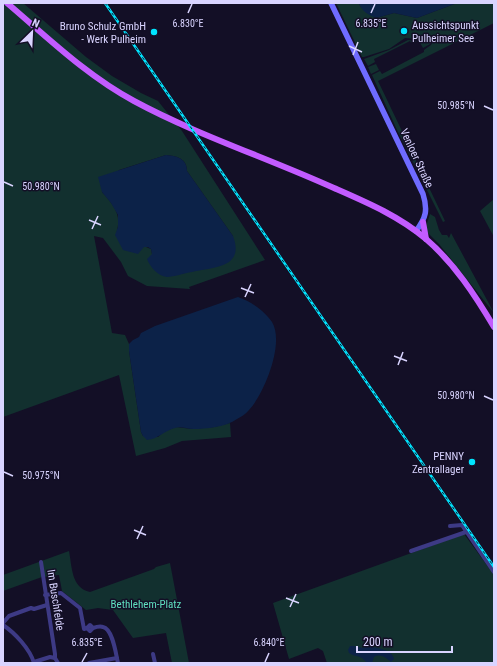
<svg xmlns="http://www.w3.org/2000/svg" width="497" height="666" font-family="'Roboto Condensed',sans-serif">
  <rect width="100%" height="100%" fill="#130f26"/>
  <g fill="#12302f" fill-rule="evenodd">
    <path d="M 3,3 L 23,3 L 86,57 L 112,76 L 141,93 L 158,101 L 182,131 L 265,260 L 189,287 L 190,289 L 147,286 L 128,276 L 121,262 L 103,238 L 94,236 L 112,333 L 125,335 L 129,344 L 129,351 L 141,432 L 143,436 L 158,437 L 163,432 L 176,427 L 192,429 L 214,427 L 230,423 L 231,437 L 182,441 L 165,448 L 136,456 L 119,375 L 3,417 ZM 166,155 C 176,156 187,158 187,171 L 233,236 L 185,273 L 167,276 L 152,254 L 151,249 L 116,235 C 122,214 115,207 102,192 L 119,170 Z"/>
    <polygon points="336,3 359,3 360,6 376,18 394,13 417,18 457,3 494,3 494,23 378,81 445,221 443,222 398,132 372,75 380,71 382,74 424,52 424,50 431,45 435,38 430,44 423,48 418,39 405,38 389,49 364,57 362,57"/>
    <polygon points="408,40 417,41 412,43 410,41 374,59 375,62 368,66 364,59 389,50"/>
    <polygon points="376,64 379,70 371,74 368,67"/>
    <polygon points="494,199 494,237 480,211"/>
    <polygon points="430,214 435,217 439,230 442,235 447,235 449,238 451,233 494,313 439,244 427,232 426,226"/>
    <polygon points="464,534 494,575 494,663 327,663 323,651 318,648 289,659 273,603"/>
    <path d="M 69,551 C 72,566 71,588 90,592 L 154,569 L 156,567 L 170,563 L 189,663 L 172,663 L 166,633 L 133,638 L 113,610 L 98,608 L 86,610 L 62,591 L 59,575 L 42,577 L 3,591 L 3,575 Z"/>
  </g>
  <g fill="#0c2248">
    <path d="M 359,3 L 457,3 L 417,18 L 394,13 L 376,18 C 369,15 361,11 359,3 Z"/>
    <path d="M 166,155 C 176,156 187,158 187,171 L 233,236 C 245,268 214,267 192,272 C 184,273 174,277 167,277 C 158,276 150,267 147,259 L 152,254 L 151,249 L 148,247 L 144,247 L 138,254 L 123,250 L 115,235 L 118,227 L 118,215 L 111,203 L 102,192 L 98,177 Z"/>
    <path d="M 238,297 C 250,301 265,311 272,322 C 285,343 264,394 249,410 C 246,414 241,417 237,419 C 226,427 206,429 193,429 C 187,429 180,426 175,428 C 164,431 158,439 147,440 L 143,436 L 141,432 L 129,351 L 129,344 L 133,340 L 139,337 L 141,333 L 155,326 Z"/>
    <path d="M 350,646 L 354,646 L 363,648 L 369,646 C 378,649 392,649 394,659 L 391,662 C 386,658 381,653 374,657 L 372,663 L 367,663 C 360,654 357,658 349,653 L 348,650 Z"/>
  </g>
  <g fill="none" stroke-linecap="round" stroke-linejoin="round">
    <g stroke="#3d3a85" stroke-width="4">
      <polyline points="450,526 462,525 494,572"/>
      <polyline points="411,551 466,532"/>
      <polyline points="41,562 55,654 55,658 58,663"/>
      <polyline points="45,595 61,593 80,608 84,629 87,628"/>
      <polyline points="3,623 9,616 31,608 34,609 47,605"/>
      <path d="M 3,625 C 15,633 30,649 34,663"/>
      <path d="M 93,628 L 90,631 L 87,628 L 90,625 L 93,628 C 96,627 100,626 103,627 C 113,629 116,655 118,663"/>
      <polyline points="153,654 155,663"/>
      <polyline points="34,662 50,657 55,658"/>
      <polyline points="89,663 117,658"/>
    </g>
    <path stroke="#6f6bff" stroke-width="5.5" d="M 331,3 L 423,194 C 428,210 426,218 416,231"/>
    <g stroke="#c25bff" stroke-width="6">
      <path d="M 7,3 C 47,37 87,76 134,101 C 197,135 268,158 334,188 C 366,202 399,216 426,239 C 454,263 475,295 494,327"/>
      <polyline points="423,222 426,239"/>
    </g>
    <g stroke="#00e5ff" stroke-width="2.5">
      <polyline id="rail" points="105,3 494,567"/>
    </g>
    <use href="#rail" stroke="#130f26" stroke-width="1" stroke-dasharray="3" stroke-linecap="butt"/>
  </g>
  <path fill="none" stroke="#d9d4ff" stroke-width="1.5" d="M 188,13 L 192,4M 371,13 L 375,4M 349,46 L 362,52M 353,55 L 358,42M 484,106 L 493,110M 4,182 L 13,186M 89,220 L 101,225M 92,229 L 98,216M 241,288 L 254,293M 245,297 L 251,284M 394,356 L 407,361M 398,365 L 403,352M 484,396 L 493,400M 4,472 L 13,476M 134,530 L 146,535M 137,539 L 143,526M 286,598 L 299,603M 290,607 L 296,594M 82,662 L 87,653M 265,662 L 269,653"/>
  <g fill="#00e5ff" stroke="#130f26" stroke-width="1.5">
    <circle cx="404" cy="31" r="4"/>
    <circle cx="154" cy="32" r="4"/>
    <circle cx="472" cy="462" r="4"/>
  </g>
  <g text-anchor="middle" stroke-width="3" stroke-linejoin="round" paint-order="stroke">
    <g font-size="11" fill="#d9d4ff" stroke="#130f26" text-anchor="end">
      <text x="412" y="29" text-anchor="start">Aussichtspunkt<tspan x="412" dy="13">Pulheimer See</tspan></text>
      <text x="146" y="30">Bruno Schulz GmbH<tspan x="146" dy="13">- Werk Pulheim</tspan></text>
      <text x="464" y="460">PENNY<tspan x="464" dy="13">Zentrallager</tspan></text>
    </g>
    <g font-size="11" fill="#d9d4ff" stroke="#130f26">
      <text transform="translate(417 158) rotate(65)" y="4">Venloer Straße</text>
      <text transform="translate(56 600) rotate(81)" y="4">Im Buschfelde</text>
    </g>
    <g font-size="11" fill="#5fe0c0" stroke="#130f26">
      <text x="146" y="608">Bethlehem-Platz</text>
    </g>
  </g>
  <g font-size="10" text-anchor="middle" fill="#d9d4ff" stroke="#130f26" stroke-width="3" stroke-linejoin="round" paint-order="stroke">
    <text x="188" y="27">6.830°E</text>
    <text x="371" y="27">6.835°E</text>
    <text x="456" y="109">50.985°N</text>
    <text x="41" y="190">50.980°N</text>
    <text x="456" y="399">50.980°N</text>
    <text x="41" y="479">50.975°N</text>
    <text x="87" y="646">6.835°E</text>
    <text x="269" y="646">6.840°E</text>
  </g>
  <rect width="497" height="666" fill="none" stroke="#d9d4ff" stroke-width="8"/>
  <g transform="translate(32 32) rotate(24)" stroke="#130f26" stroke-width="3" paint-order="stroke">
  <path d="M0-3L7 15L0 10L-7 15Z" fill="#d9d4ff"/>
  <text y="-6" font-size="11" font-weight="bold" text-anchor="middle" fill="#d9d4ff">N</text>
  </g>
  <path d="M357 646v6h95v-6" fill="none" stroke="#d9d4ff" stroke-width="2"/>
  <text x="363" y="646" font-size="12" fill="#d9d4ff" stroke="#130f26" stroke-width="3" paint-order="stroke">200 m</text>
</svg>
